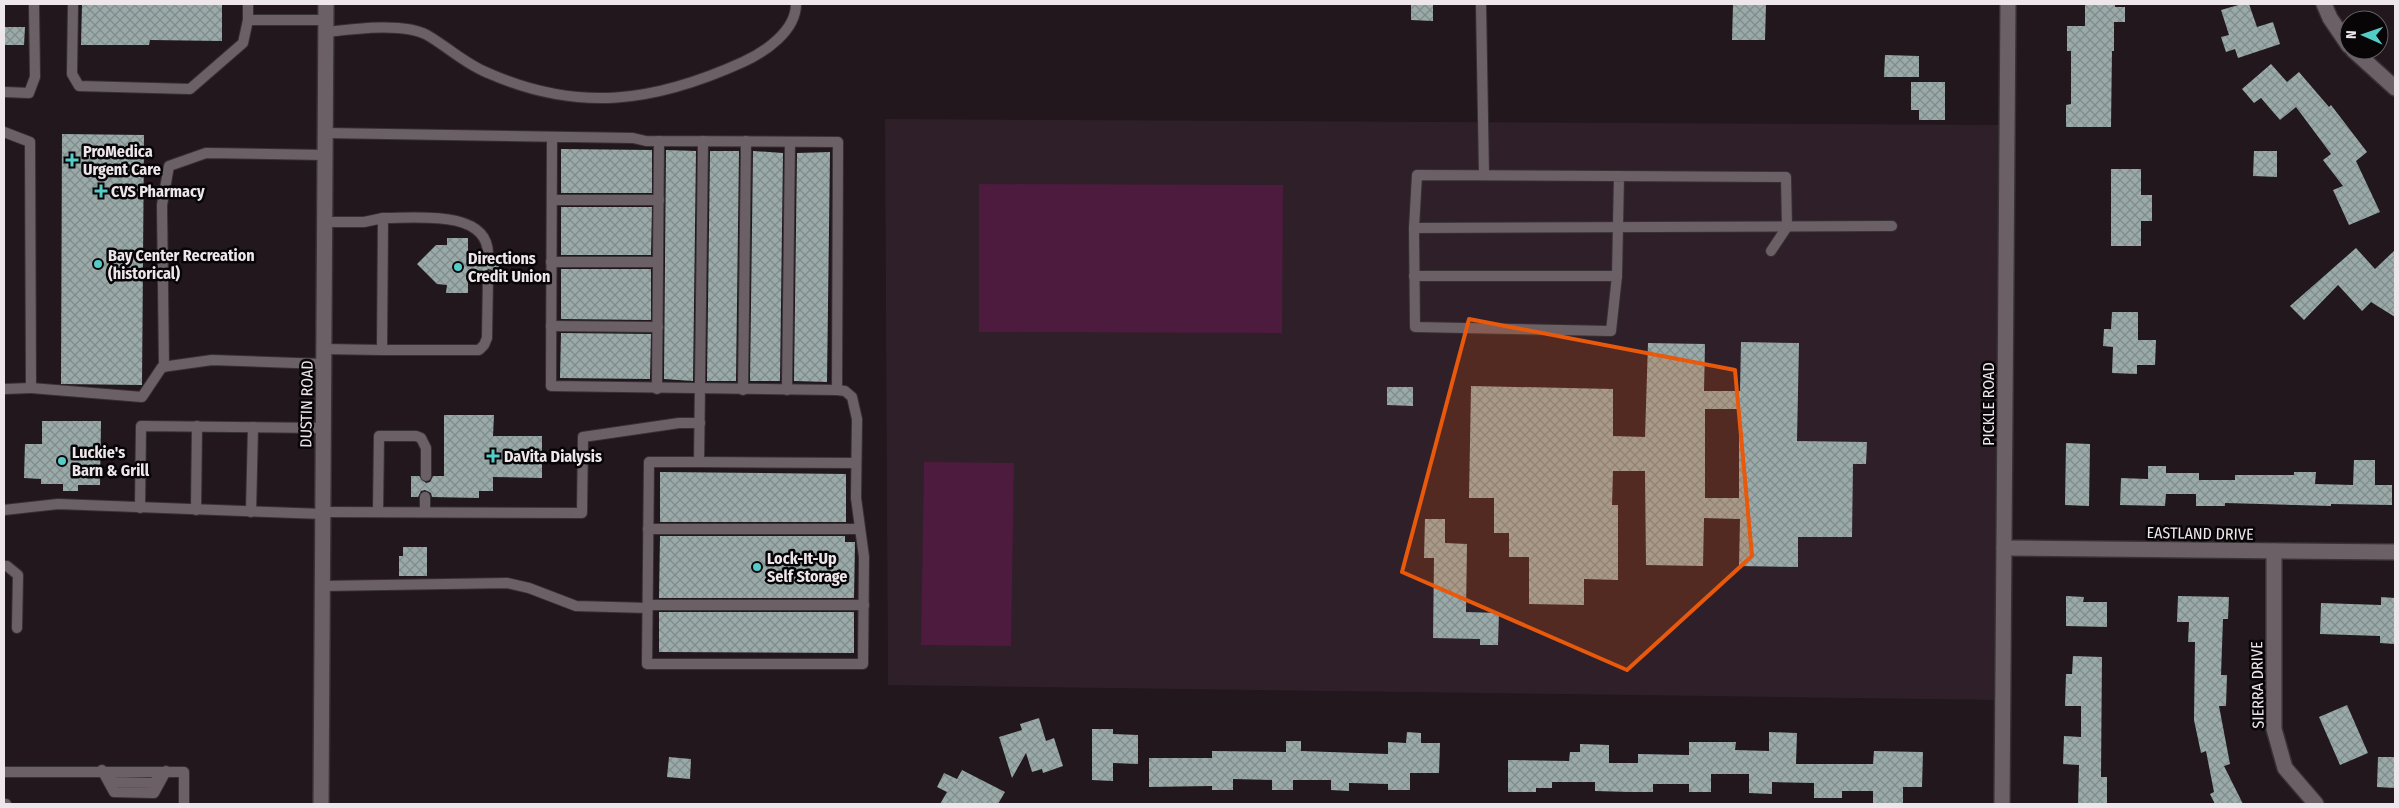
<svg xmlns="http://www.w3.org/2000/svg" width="2399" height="808" font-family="'Fira Sans Condensed',sans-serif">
  <defs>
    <pattern id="building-cross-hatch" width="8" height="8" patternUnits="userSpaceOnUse" patternTransform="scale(1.25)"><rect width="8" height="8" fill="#99aaa9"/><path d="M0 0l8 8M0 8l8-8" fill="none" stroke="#808c8b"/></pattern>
  </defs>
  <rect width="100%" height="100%" fill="#21171d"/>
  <polygon fill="#2f1f29" points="885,119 2007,125 2001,700 888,685"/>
  <g fill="#4d1b3d">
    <polygon points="979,184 1283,185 1282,333 979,332"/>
    <polygon points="924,462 1014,463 1011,646 921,645"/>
  </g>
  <g fill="url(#building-cross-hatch)" fill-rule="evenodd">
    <polygon points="82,4 222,4 222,41 150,40 149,45 81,45"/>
    <polygon points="1411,4 1433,4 1433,21 1411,20"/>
    <polygon points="1733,4 1766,4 1765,40 1732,40"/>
    <polygon points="2085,4 2115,4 2115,7 2125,7 2125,22 2114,22 2114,51 2112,51 2111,127 2066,127 2066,105 2071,104 2071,51 2067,51 2067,26 2085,26"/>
    <polygon points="2242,4 2249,4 2257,27 2273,22 2280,44 2238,58 2235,49 2226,52 2221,37 2229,35 2221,10"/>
    <polygon points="4,27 25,27 24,45 4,45"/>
    <polygon points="1885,55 1919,56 1919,77 1884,77"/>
    <polygon points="2271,64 2287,82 2299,72 2329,107 2331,105 2367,152 2356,161 2380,212 2349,225 2333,190 2343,186 2323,160 2331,154 2296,107 2280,120 2261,98 2254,103 2242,89"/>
    <polygon points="1911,82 1945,82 1945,120 1919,120 1919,110 1911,110"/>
    <polygon points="62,134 144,135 142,385 61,384"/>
    <polygon points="561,149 652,150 652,193 561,193"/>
    <polygon points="666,150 696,151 693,381 664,379"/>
    <polygon points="710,151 739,151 736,381 707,381"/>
    <polygon points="753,151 783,153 780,381 750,381"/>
    <polygon points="2254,151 2277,151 2277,177 2253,176"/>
    <polygon points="830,152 827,382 794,381 797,153"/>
    <polygon points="2111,169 2141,169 2141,195 2152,195 2152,221 2141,221 2141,246 2111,246"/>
    <polygon points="561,207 652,207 651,255 561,255"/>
    <polygon points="447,238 468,238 468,254 481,254 485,260 490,261 495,254 499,254 499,276 495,276 492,270 488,269 481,276 468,275 468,293 446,293 447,285 437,284 417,264 436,245 447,245"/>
    <polygon points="2356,248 2375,269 2395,250 2395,317 2371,302 2362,311 2338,285 2304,320 2290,306"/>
    <polygon points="561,269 651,269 651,320 561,319"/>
    <polygon points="2112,312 2138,312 2138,340 2156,340 2155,365 2137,365 2137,374 2112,373 2113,347 2103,346 2104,329 2111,329"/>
    <polygon points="561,333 651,334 650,379 560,378"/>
    <path d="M 1741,342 L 1799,343 L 1797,441 L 1867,442 L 1866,464 L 1853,464 L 1852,537 L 1798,537 L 1798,567 L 1739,566 L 1740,519 L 1704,518 L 1703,566 L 1646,565 L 1645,471 L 1613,471 L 1612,505 L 1618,505 L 1618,580 L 1584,579 L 1584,605 L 1529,604 L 1529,557 L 1509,557 L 1509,533 L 1494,533 L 1494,498 L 1469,498 L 1471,386 L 1613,389 L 1613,436 L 1645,437 L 1648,343 L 1705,344 L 1704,391 L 1740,391 ZM 1705,409 L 1739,409 L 1739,498 L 1705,498 Z"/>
    <polygon points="1387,387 1413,387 1413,406 1387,405"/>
    <polygon points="444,415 494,415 493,436 542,436 542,478 493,477 493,491 479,491 479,498 432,497 431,493 425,490 421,491 418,497 411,497 411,476 419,476 426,483 430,482 433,476 444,476"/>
    <polygon points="42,421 101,421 100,485 78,485 78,491 63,491 63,484 41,484 41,479 24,478 25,444 42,444"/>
    <polygon points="2066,443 2090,444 2089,506 2065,505"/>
    <polygon points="2354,460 2375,460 2375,485 2392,485 2392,505 2331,504 2331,506 2225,503 2225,506 2196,506 2196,494 2166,494 2165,506 2120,505 2121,478 2148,479 2148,466 2166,466 2166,473 2199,473 2199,480 2235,480 2235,475 2294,475 2294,472 2316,472 2315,484 2353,485"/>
    <polygon points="660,472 846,474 846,522 660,522"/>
    <polygon points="1425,519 1445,519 1445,543 1467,544 1466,612 1499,613 1498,645 1480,645 1480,639 1433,638 1434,558 1424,558"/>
    <polygon points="660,536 845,536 845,542 855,542 854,598 659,598"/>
    <polygon points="403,547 427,547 427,576 399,576 399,556 403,556"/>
    <polygon points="2066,596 2084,597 2083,602 2107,602 2107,627 2066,626"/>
    <polygon points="2178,596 2229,597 2228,619 2223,619 2221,675 2227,675 2226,706 2219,706 2230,764 2224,766 2243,804 2215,804 2210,794 2214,792 2206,751 2201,753 2194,720 2195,642 2188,642 2189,622 2177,622"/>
    <polygon points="2381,597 2395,598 2395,644 2380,643 2380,636 2320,634 2321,603 2381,605"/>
    <polygon points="659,612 854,612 854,653 659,652"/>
    <polygon points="2073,656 2102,657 2101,777 2107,777 2107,804 2078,804 2079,765 2063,764 2064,736 2081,737 2081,706 2065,706 2066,674 2072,674"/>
    <polygon points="2347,705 2368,753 2340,765 2319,717"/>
    <polygon points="1039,718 1046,741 1054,738 1063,766 1043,773 1042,769 1032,772 1026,753 1012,778 999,737 1022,730 1020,724"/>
    <polygon points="1092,729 1113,729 1113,734 1138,735 1138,764 1113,763 1113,781 1092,780"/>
    <polygon points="1407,732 1421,733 1421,743 1440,743 1439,773 1410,773 1410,790 1388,790 1388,784 1349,783 1349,791 1331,790 1331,780 1293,780 1293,790 1272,790 1272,780 1233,779 1233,790 1212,790 1212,786 1149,787 1149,758 1212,758 1212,751 1286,752 1286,741 1301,741 1301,751 1388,754 1388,742 1406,743"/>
    <polygon points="1769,732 1797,733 1796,764 1873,764 1874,751 1923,752 1922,787 1903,787 1903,804 1873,804 1873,791 1842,791 1842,798 1814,798 1814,783 1772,782 1772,794 1749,793 1749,774 1711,774 1711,792 1689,792 1689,784 1653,784 1653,792 1629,792 1595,791 1595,782 1552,782 1552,788 1536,788 1536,792 1508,792 1508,760 1569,761 1570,752 1580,752 1580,744 1609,745 1609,763 1638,763 1638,754 1689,755 1689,742 1736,742 1735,750 1769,751"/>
    <polygon points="669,757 691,759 690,779 667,777"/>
    <polygon points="2378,757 2395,757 2395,788 2377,787"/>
    <polygon points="962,770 1005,792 998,804 940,804 947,792 937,787 944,773 957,779"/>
  </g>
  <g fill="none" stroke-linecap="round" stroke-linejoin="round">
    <g stroke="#373134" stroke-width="12">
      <g id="service">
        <polyline points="73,4 72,74 79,86 190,89 243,43 248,20 326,20"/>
        <polyline points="1481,4 1484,175"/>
        <polyline points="248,20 248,4"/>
        <path d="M 326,32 C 352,29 404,22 427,35 C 448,47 465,64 488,73 C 579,113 655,102 743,62 C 765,52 796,31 796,4"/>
        <polyline points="4,92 29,93 35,77 34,4"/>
        <polyline points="4,132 30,142 31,388 4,389"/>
        <polyline points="325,133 633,138 646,141 838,142 837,390 551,386 552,137"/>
        <polyline points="703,141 699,462 649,462 647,664 863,664 864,557 856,498 857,419 852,397 845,391 837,390"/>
        <polyline points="1619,176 1617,276 1611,331 1415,327 1414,228 1417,175 1786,177 1787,227 1771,251"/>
        <polyline points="552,200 659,200"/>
        <path d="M 383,218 C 415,218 488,209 488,254"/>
        <polyline points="1414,228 1892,226"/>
        <polyline points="551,262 658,262"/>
        <polyline points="1414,276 1617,276"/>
        <polyline points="551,326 658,327"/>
        <polyline points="324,349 382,350 383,218 364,222 325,222"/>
        <polyline points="382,350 479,350 484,345 487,338 488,276"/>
        <polyline points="164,367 162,205 169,166 206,153 325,155"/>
        <polyline points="31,388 142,397 162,367 212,360 324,364"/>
        <polyline points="657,389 659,141"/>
        <polyline points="743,390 746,141"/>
        <polyline points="787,390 790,142"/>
        <polyline points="699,462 856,463"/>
        <polyline points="140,508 141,426 323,428"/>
        <polyline points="4,510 58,504 323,514"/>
        <polyline points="196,510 197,426"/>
        <polyline points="251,512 253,427"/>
        <polyline points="323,512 582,513 583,437 679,423 700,423"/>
        <polyline points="378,512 379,436 416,436 421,438 426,448 426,476"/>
        <polyline points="425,512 425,497"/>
        <polyline points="648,529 859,529"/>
        <polyline points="4,566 7,566 18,575 17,628"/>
        <polyline points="322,586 507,583 529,588 576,606 648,608"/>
        <polyline points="648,605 864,605"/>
        <polyline points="102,770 114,792 154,793 166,771"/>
        <polyline points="4,772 184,772 184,804"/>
        <polyline points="107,775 114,782 153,783 161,776"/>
        <polyline points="4,804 6,804"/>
      </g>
    </g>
    <g stroke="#373134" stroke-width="18">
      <g id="minor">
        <polyline points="2324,4 2330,18 2349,46"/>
        <polyline points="2353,50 2395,88"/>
        <polyline points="2004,548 2395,552"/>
        <polyline points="2274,551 2274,729 2285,768 2316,804"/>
      </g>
    </g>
    <g stroke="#373134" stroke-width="18">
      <g id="tertiary">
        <polyline points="321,804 326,4"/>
        <polyline points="2002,804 2008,4"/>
      </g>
    </g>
    <use href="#service" stroke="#6c6067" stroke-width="10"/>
    <use href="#minor" stroke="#6c6067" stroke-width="15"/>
    <use href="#tertiary" stroke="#6c6067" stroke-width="15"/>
  </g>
  <path fill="#e8590c" fill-opacity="0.2" stroke="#e8590c" stroke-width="4" stroke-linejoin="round" d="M 1469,319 L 1735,370 L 1752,556 L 1627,670 L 1402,572 Z"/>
  <g fill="#54cdc8" stroke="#080507" stroke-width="2">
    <path d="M69.5 152.5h5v5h5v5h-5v5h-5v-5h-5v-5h5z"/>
    <path d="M98.5 183.5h5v5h5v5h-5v5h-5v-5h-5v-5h5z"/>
    <circle cx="98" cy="264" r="5"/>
    <circle cx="458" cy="267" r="5"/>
    <path d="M490.5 448.5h5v5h5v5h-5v5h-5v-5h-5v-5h5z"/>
    <circle cx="62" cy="461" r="5"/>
    <circle cx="757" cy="567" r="5"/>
  </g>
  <g text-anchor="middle" stroke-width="5" stroke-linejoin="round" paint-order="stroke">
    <g font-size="16" font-weight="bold" fill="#ede6ea" stroke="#080507" text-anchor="start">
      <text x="83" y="157">ProMedica<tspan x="83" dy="18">Urgent Care</tspan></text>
      <text x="111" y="197">CVS Pharmacy</text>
      <text x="108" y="261">Bay Center Recreation<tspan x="108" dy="18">(historical)</tspan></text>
      <text x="468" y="264">Directions<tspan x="468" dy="18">Credit Union</tspan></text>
      <text x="72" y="458">Luckie's<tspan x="72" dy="18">Barn &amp; Grill</tspan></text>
      <text x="504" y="462">DaVita Dialysis</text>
      <text x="767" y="564">Lock-It-Up<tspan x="767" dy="18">Self Storage</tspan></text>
    </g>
    <g font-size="16" fill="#ede6ea" stroke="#080507">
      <text transform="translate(306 404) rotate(-89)" y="6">DUSTIN ROAD</text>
      <text transform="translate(1988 404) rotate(-90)" y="6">PICKLE ROAD</text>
      <text transform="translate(2200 533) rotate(1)" y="6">EASTLAND DRIVE</text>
      <text transform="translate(2257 685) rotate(-91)" y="6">SIERRA DRIVE</text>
    </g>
  </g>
  <rect width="2399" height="808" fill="none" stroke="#ede6ea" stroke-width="10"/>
  <g transform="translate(2364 35) rotate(272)"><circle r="24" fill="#080507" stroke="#645f62"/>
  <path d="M0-4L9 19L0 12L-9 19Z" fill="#54cdc8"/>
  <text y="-8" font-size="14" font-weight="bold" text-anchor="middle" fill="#ede6ea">N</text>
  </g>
</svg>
